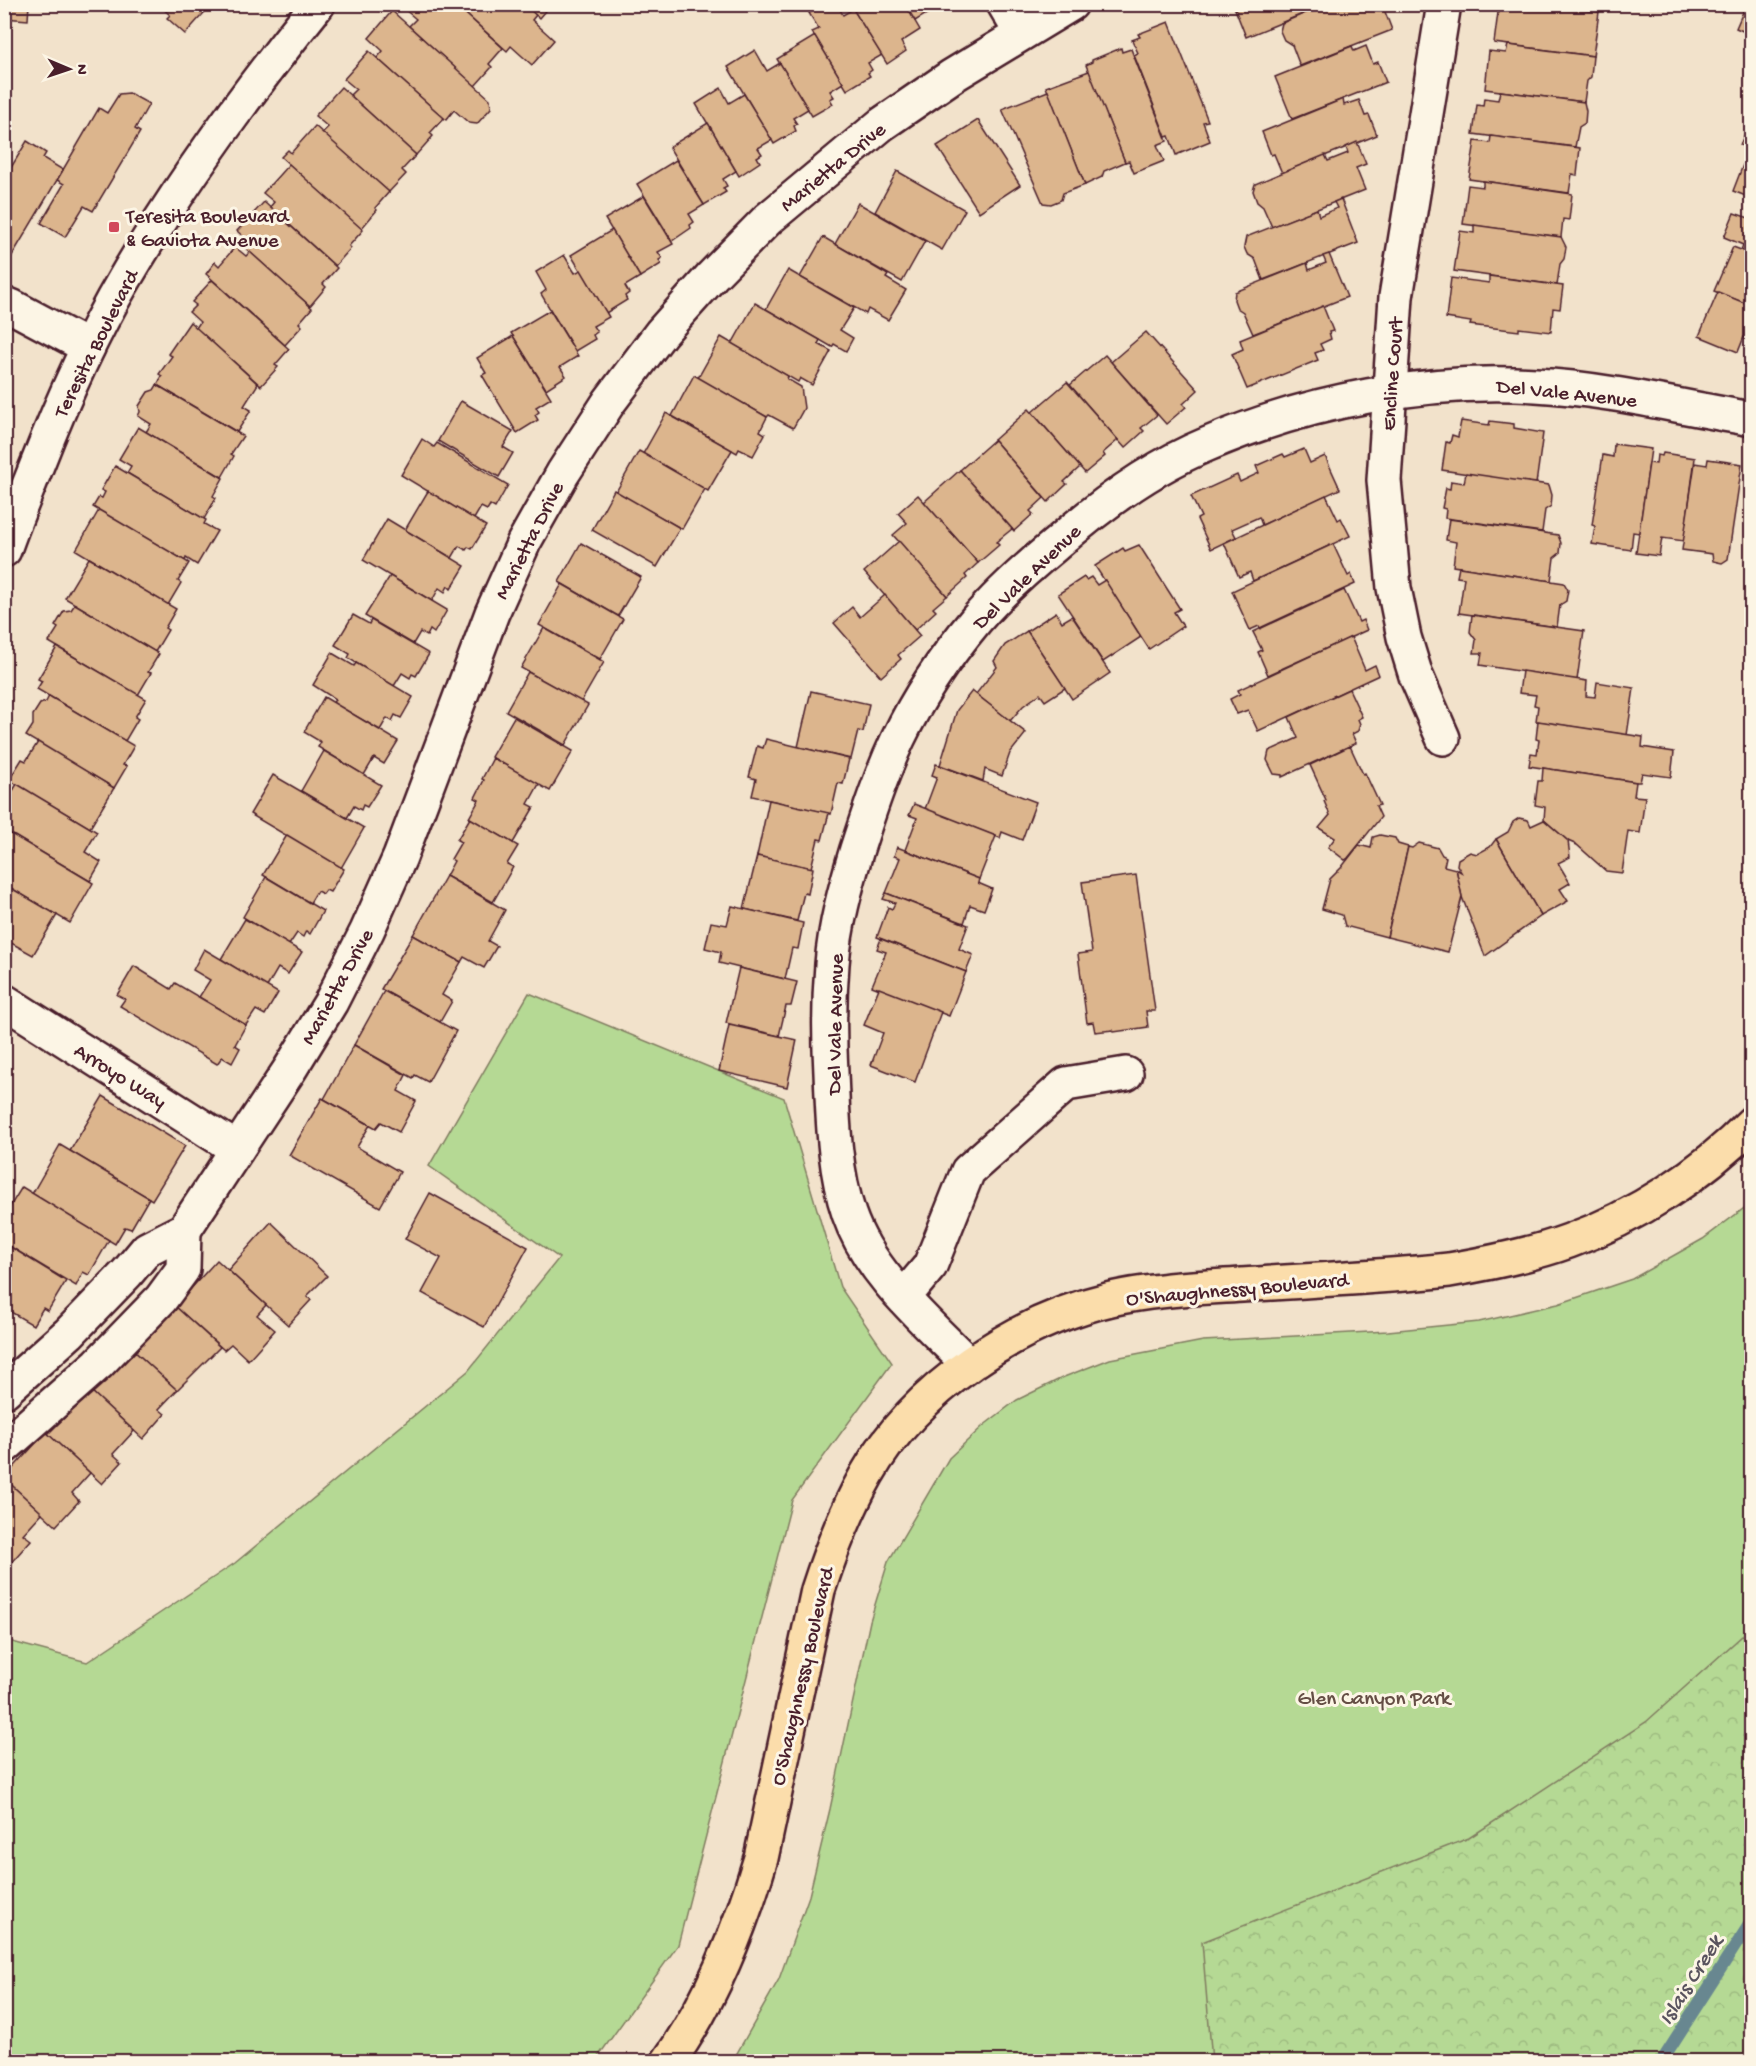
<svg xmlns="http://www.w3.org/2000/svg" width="1756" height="2066" font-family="'Gochi Hand',sans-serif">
  <defs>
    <pattern id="forest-crowns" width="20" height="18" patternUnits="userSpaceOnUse" patternTransform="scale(1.5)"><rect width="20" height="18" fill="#b5d994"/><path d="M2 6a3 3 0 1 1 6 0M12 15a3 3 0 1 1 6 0" fill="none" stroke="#9dba80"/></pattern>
  </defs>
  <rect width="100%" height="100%" fill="#f2e2cb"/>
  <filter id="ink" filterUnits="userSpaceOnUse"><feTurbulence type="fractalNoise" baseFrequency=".0167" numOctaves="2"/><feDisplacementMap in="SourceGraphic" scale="12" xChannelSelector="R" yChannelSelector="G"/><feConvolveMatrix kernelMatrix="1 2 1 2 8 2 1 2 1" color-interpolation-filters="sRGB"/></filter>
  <g filter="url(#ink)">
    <g fill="#b5d994" stroke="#807c60" stroke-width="1.5">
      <polygon points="529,993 784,1098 840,1287 892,1363 792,1500 678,1945 595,2061 5,2061 5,1640 87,1662 235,1563 468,1371 559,1258 429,1166"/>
      <polygon points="1751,1203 1751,2061 732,2062 779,1979 809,1896 830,1809 870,1621 888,1562 949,1458 983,1426 1017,1400 1064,1377 1110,1359 1203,1341 1388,1331 1479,1322 1558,1304 1632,1279 1703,1239"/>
    </g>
    <polygon fill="url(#forest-crowns)" stroke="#807c60" stroke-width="1.5" points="1751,1628 1751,2061 1212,2061 1202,1942 1469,1838 1646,1722"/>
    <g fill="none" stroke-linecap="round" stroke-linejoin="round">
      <polyline stroke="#678790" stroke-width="12" points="1661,2062 1752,1920"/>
    </g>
    <g fill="#dcb58d" stroke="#4a1f2b" stroke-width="1.5">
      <polygon points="4,4 29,4 28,20 4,18"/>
      <polygon points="158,4 212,4 185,34 167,18 170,15"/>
      <polygon points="408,4 455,4 503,48 489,64 492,67 475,86 409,26 416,19 404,9"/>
      <polygon points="455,4 524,4 536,15 532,20 554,40 532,65 511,46 507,51"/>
      <polygon points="524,4 551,4 539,18"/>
      <polygon points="823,4 837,4 843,15 853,9 882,55 868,63 872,70 868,73 870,76 847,90 812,32 819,29 809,13"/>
      <polygon points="855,4 905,4 920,30 901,42 906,51 887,64 853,9 852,6"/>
      <polygon points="905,4 943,4 915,21"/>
      <polygon points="1233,4 1327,4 1246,37"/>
      <polygon points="1327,4 1382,4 1392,30 1300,66 1292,45 1284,40 1280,31 1282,23"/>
      <polygon points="1511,4 1543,4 1599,12 1593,56 1494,43 1499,5 1510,7"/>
      <polygon points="1566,4 1600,4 1599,12 1566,8"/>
      <polygon points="1746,5 1752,7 1752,35 1736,28"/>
      <polygon points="392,11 490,99 491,108 477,124 469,123 454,110 446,120 377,58 383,51 369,38"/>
      <polygon points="1169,22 1208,121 1203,122 1210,141 1176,155 1169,136 1166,137 1134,55 1138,53 1132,40 1140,37 1138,34"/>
      <polygon points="815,36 843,83 830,91 834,97 830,99 833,104 812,116 777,59"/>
      <polygon points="1508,45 1593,56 1591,77 1587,81 1584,102 1485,89 1489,51 1506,53"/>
      <polygon points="1352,46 1354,51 1366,46 1373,64 1378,62 1386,82 1292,119 1275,77"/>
      <polygon points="1121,48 1122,52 1131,49 1167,141 1157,145 1164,161 1134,173 1129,161 1125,162 1086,65 1092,62 1092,60"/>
      <polygon points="755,50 767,71 780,63 808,109 793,118 797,124 794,126 796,131 774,144 728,67"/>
      <polygon points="369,51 444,118 430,133 433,136 416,155 350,95 356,89 344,79"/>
      <polygon points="1089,71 1125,162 1104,171 1102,177 1085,185 1046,87"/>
      <polygon points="341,87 416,155 402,170 406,174 389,192 322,133 328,127 315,116"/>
      <polygon points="721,88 729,103 744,94 772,140 758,148 762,154 757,157 760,162 739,176 696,104"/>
      <polygon points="1048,91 1085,185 1063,193 1061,200 1051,204 1043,203 1002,109"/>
      <polygon points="1500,91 1584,102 1586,111 1585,123 1579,127 1575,147 1473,134 1477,105 1483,106 1484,98 1498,100"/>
      <polygon points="129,93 149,104 135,129 140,132 93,211 84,206 65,237 41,223 64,184 57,180 99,108 107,113 119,94"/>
      <polygon points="1343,99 1344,105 1359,100 1365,116 1369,115 1377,135 1282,173 1274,154 1271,155 1262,132"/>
      <polygon points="978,120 1020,185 979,212 937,146"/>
      <polygon points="1751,120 1752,120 1752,149 1740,145"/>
      <polygon points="708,123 736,171 723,179 727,186 723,188 726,192 704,205 669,147"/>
      <polygon points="315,126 389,192 375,208 377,210 361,229 281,157 288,150 291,153"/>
      <polygon points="1491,136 1580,148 1577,175 1572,174 1569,193 1469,179 1475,141 1490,143"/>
      <polygon points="27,141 46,153 43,158 63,170 10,259 4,256 4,179"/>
      <polygon points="1357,142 1366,164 1356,168 1365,190 1272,227 1263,207 1257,202 1253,191 1255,184 1325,155 1328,161 1348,153 1346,147"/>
      <polygon points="676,160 704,205 689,214 694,222 690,225 691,228 672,241 637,184"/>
      <polygon points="289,164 363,230 349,246 351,248 335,266 270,207 274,202 263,193"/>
      <polygon points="1743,165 1752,169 1752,206 1749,205 1751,198 1733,191"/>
      <polygon points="897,171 965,210 942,250 875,212"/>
      <polygon points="1483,181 1572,194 1569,220 1563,219 1561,237 1463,224 1468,185 1483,187"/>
      <polygon points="644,196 673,244 658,252 662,258 659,260 661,264 640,277 605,219"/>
      <polygon points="1341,199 1358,243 1263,280 1255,259 1247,254 1244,247 1246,237 1317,209 1319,216 1337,208 1334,202"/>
      <polygon points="264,202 337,268 323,284 326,287 310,306 243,246 248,241 237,231"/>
      <polygon points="858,203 925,241 902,282 835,244"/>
      <polygon points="1734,213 1752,219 1752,254 1741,250 1743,245 1724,237"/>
      <polygon points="1474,225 1561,237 1566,247 1564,259 1560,264 1557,285 1454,271 1460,231 1474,233"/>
      <polygon points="612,230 640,277 625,286 629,293 625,296 627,300 606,313 571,255"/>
      <polygon points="823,237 888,275 886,278 906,290 888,320 868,309 866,314 800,277"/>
      <polygon points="235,247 246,256 250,252 312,308 299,323 302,326 285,345 206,274 215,262 219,266"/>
      <polygon points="1733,247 1752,254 1752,306 1714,291"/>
      <polygon points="1329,254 1347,297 1253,334 1243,312 1237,308 1234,300 1235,292 1307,263 1309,270 1326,263 1323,256"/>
      <polygon points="564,255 575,273 581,270 609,317 593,326 597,332 593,335 595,339 575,351 541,294 546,290 536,272"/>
      <polygon points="788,270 854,308 840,330 853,338 846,351 834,344 832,347 766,309"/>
      <polygon points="1489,276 1563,286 1560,309 1553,308 1551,332 1519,328 1519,331 1470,325 1471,322 1446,318 1451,278 1489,283"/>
      <polygon points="212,280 289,349 275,365 278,367 261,386 196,328 200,322 189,312 196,305 192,302"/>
      <polygon points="1718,292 1752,306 1752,357 1745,355 1751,340 1744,337 1738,352 1699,336"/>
      <polygon points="755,303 820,340 818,344 831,351 812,385 800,378 798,382 732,344"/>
      <polygon points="1323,306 1333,331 1329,332 1331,339 1320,344 1323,350 1315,353 1318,360 1247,389 1232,354 1243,349 1240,340"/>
      <polygon points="550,310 578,356 560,367 566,376 546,389 511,333"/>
      <polygon points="190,322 258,384 244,406 251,410 237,432 157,385 162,376 159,374 172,356 168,354"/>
      <polygon points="1146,332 1198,390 1183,404 1186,407 1166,424 1111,362"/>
      <polygon points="513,336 551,398 536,407 539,412 535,415 538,420 517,433 482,375 486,373 477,358"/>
      <polygon points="721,337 788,376 787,379 801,387 804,408 793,428 769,415 767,417 698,378"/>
      <polygon points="1105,355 1157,415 1141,428 1144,431 1125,448 1070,385"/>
      <polygon points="694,375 767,417 760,431 765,434 753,456 739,449 737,453 672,416"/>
      <polygon points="1067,382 1118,440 1103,453 1105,456 1085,473 1032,412"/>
      <polygon points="157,385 243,436 231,454 234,456 222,477 146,432 151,424 138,416 140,412 139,406 148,392 154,390"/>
      <polygon points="461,401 513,431 503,447 513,453 499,477 438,441"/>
      <polygon points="1029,409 1080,467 1064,482 1067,484 1048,502 994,440"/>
      <polygon points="666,413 732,450 708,491 643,454"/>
      <polygon points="1461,421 1489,425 1490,421 1514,424 1514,428 1543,433 1536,484 1442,470 1446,442 1450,443 1452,435 1458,437"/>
      <polygon points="138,427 223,478 213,496 216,498 204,519 127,473 131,466 119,459"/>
      <polygon points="422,439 434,447 437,443 508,485 495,508 490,505 487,510 481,507 474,519 401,475"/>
      <polygon points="994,440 1044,498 1030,511 1033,514 1014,531 960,470"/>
      <polygon points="1614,444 1651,449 1639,533 1633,532 1631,550 1592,544 1595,526 1592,525 1603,455 1613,457"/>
      <polygon points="1304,449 1310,463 1325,456 1340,489 1262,525 1259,517 1232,529 1236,537 1211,549 1197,519 1201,517 1191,496 1237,475 1240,482 1259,473 1256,466 1283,454 1285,457"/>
      <polygon points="639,451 705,489 682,529 616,492"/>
      <polygon points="1663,453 1695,458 1684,541 1662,538 1659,556 1636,553 1649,463 1656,464 1657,455 1662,456"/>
      <polygon points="1708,459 1742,464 1728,559 1722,563 1713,561 1712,554 1682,550 1695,463 1707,465"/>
      <polygon points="115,466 206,520 204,524 217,531 197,565 186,558 185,561 93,507 99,497 102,498 105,492 101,490"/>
      <polygon points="960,470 1012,529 996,542 999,545 978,563 924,502"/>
      <polygon points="1466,473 1549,485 1552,495 1551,506 1545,510 1542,532 1445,518 1446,509 1442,508 1446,488 1450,489 1451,481 1464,483"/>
      <polygon points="614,490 680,528 657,567 592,530"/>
      <polygon points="428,491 486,526 472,549 468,547 466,550 459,546 452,558 405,530"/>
      <polygon points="918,495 978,563 965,575 967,578 947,596 893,535 907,523 898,513"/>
      <polygon points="1326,495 1338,520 1341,518 1350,536 1253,581 1250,572 1239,577 1224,543"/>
      <polygon points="99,510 189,563 178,581 181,583 168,605 76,550"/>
      <polygon points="387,519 465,566 451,589 448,586 445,592 439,588 432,601 363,560"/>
      <polygon points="1449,519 1558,535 1561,543 1560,553 1554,558 1551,581 1453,566 1456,542 1446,540"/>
      <polygon points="899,541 947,596 933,608 936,611 915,630 864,572"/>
      <polygon points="581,543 641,577 618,616 559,582"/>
      <polygon points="1333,544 1348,576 1351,574 1355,584 1260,628 1259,626 1250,630 1232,591"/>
      <polygon points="1139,545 1180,609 1174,612 1183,626 1149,649 1095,566 1123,548 1125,551"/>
      <polygon points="89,558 176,609 165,628 168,630 155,652 65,598"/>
      <polygon points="1459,567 1564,583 1568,590 1566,601 1560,605 1557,627 1459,613 1464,578 1457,577"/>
      <polygon points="390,576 447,610 434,633 430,630 427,636 420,632 413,644 365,616"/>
      <polygon points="1084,577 1086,580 1091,577 1097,585 1105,580 1141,637 1103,662 1058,594"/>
      <polygon points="562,584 623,619 600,659 539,625"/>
      <polygon points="1344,590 1359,622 1363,620 1367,630 1268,675 1258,652 1262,650 1253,632"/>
      <polygon points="885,595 920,636 898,655 901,659 881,677 834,623 852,607 860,617"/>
      <polygon points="75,604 159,654 148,672 151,673 138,695 49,642 58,628 55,626 64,611 71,610"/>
      <polygon points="1056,612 1062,622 1072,616 1110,673 1072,699 1027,631"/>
      <polygon points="353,615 369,624 371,620 429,654 416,676 412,674 410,678 402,673 394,686 348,658 350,654 335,645"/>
      <polygon points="1472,615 1584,631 1577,680 1480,665 1482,653 1474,653 1476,640 1470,632"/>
      <polygon points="544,628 604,662 581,702 521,668"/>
      <polygon points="1027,631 1065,688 1045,701 1040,694 1023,706 1010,721 976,694 997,667 994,661 1005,645"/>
      <polygon points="1351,637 1365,670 1375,665 1379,675 1258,731 1248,710 1237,714 1230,699 1240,694 1238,690"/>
      <polygon points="57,647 146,699 135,717 138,719 125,741 37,689 42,681 38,679"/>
      <polygon points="332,653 354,666 356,663 413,697 401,718 395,715 392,721 387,718 380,730 333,703 335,699 313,685"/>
      <polygon points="1522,671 1587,681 1586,696 1595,697 1597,682 1634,688 1627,735 1536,721 1538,706 1534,705 1536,695 1519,693"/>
      <polygon points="528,672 588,705 565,745 506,711"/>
      <polygon points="1349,689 1362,717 1358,719 1360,724 1358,731 1352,734 1356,743 1282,777 1282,775 1274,774 1267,760 1269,751 1298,738 1289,717"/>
      <polygon points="811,691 869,704 863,732 858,731 851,759 798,747"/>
      <polygon points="972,691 1026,733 1010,753 1002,776 985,769 983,781 940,765 957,710"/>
      <polygon points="49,696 134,746 123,765 127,766 114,788 26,736 33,725 33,715 40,704 46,702"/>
      <polygon points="324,697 398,741 384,764 374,758 364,775 318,747 321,742 304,732"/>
      <polygon points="514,717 573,751 550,791 491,757"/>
      <polygon points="1538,721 1643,737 1642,747 1674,752 1671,777 1642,773 1640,782 1636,782 1529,766 1531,753 1537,754 1539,740 1536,739"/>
      <polygon points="766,739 849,759 843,784 838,783 831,814 752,796 756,779 749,777 757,746 763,748"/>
      <polygon points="38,742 114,788 90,828 9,780 22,759 26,761"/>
      <polygon points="1350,746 1363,774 1365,773 1380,805 1376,806 1381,817 1348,858 1345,860 1328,847 1335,838 1319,828 1330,815 1324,801 1326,800 1310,765"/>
      <polygon points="324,751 381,785 367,807 363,805 361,810 354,806 347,818 301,791"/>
      <polygon points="493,758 539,784 528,804 534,807 513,843 469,818 479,800 475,798 484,780 482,779"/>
      <polygon points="936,764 1036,802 1022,840 1002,832 1000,838 925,809 937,777 932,775"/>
      <polygon points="1543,768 1636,782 1634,796 1645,797 1640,833 1628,831 1622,873 1606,871 1577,845 1568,841 1544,820 1545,807 1535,805 1538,781 1542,781"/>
      <polygon points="273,775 364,828 341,868 250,814"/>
      <polygon points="17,784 97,832 85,852 101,862 90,881 4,830 4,805"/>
      <polygon points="769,800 829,813 822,840 818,839 811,868 757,856"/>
      <polygon points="914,804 996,836 979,879 905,850 917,818 909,815"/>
      <polygon points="470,818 518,846 507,864 513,867 493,902 446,876 454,861 451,859 461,842 457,840"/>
      <polygon points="1519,818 1528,820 1531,826 1544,820 1568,841 1570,857 1558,863 1570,883 1560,889 1568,901 1541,916 1496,839 1508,832 1513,822"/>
      <polygon points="6,831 93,883 70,923 4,884"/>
      <polygon points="287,835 344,869 330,892 326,890 323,894 317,891 310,903 263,875"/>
      <polygon points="1380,835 1395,838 1398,844 1408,847 1387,937 1345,926 1342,915 1322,909 1330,879 1341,868 1359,845 1371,848 1373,837"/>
      <polygon points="1496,839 1541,916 1485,956 1462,897 1456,869 1461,872 1457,865 1458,859 1470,852 1477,854 1490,847"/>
      <polygon points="1419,843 1438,848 1442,855 1446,857 1444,866 1456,869 1462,897 1448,952 1387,937 1408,847 1412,848"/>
      <polygon points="897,847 979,879 978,883 992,889 984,910 970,905 964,923 886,893 900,858 894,856"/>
      <polygon points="757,856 813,868 808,894 804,893 797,921 744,909"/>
      <polygon points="1136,875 1155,1011 1146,1011 1148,1027 1114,1032 1113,1030 1095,1032 1093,1022 1087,1023 1078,954 1092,952 1082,882"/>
      <polygon points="446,876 505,910 488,941 497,946 484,968 464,957 461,962 413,935"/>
      <polygon points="266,877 323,911 310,934 306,931 303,937 297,933 289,945 243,917"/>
      <polygon points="4,884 57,915 33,955 4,939"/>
      <polygon points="886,893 968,925 959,949 973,955 966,972 877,937 888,907 892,909 895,903 883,899"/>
      <polygon points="732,906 803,923 798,949 792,948 785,979 719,963 721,952 705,948 711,922 727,925"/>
      <polygon points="245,919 302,952 288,974 278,968 267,987 221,959"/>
      <polygon points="413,935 461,962 442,995 452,1001 440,1022 381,989"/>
      <polygon points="881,939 966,972 949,1016 872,986 886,952 877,949"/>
      <polygon points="204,949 278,993 265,1015 256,1010 246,1025 199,997 210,980 193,970"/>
      <polygon points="134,966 171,989 175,983 246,1025 235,1045 240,1048 232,1063 222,1057 217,1064 120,1006 125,999 117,995"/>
      <polygon points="739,968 797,982 791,1006 786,1006 779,1036 726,1023"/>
      <polygon points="879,988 941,1012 915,1082 871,1065 883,1033 864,1025"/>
      <polygon points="384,991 456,1031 428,1082 415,1075 413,1078 354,1045"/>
      <polygon points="729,1025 797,1040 787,1087 719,1071"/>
      <polygon points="354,1045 406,1075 398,1091 416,1101 399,1132 381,1122 376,1128 324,1099"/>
      <polygon points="103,1096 185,1146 152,1200 70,1151"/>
      <polygon points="322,1098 370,1125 357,1147 400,1172 380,1207 289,1155"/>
      <polygon points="60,1145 149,1198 131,1229 125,1227 115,1244 32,1194"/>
      <polygon points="22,1187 109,1240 89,1275 83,1272 76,1286 4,1243 4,1216"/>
      <polygon points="430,1193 528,1247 484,1327 422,1293 441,1258 405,1239"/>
      <polygon points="271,1222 327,1276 307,1296 311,1300 288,1325 228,1270"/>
      <polygon points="4,1243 66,1281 48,1311 43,1308 33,1325 4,1308"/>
      <polygon points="217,1260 266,1305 257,1315 275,1330 248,1360 231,1344 224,1350 175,1306"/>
      <polygon points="175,1306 220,1347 177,1390 132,1349"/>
      <polygon points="132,1349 177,1390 159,1409 165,1414 143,1439 92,1392"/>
      <polygon points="91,1391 134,1431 113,1454 122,1462 102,1484 48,1434"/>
      <polygon points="46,1432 90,1473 72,1493 79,1501 56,1526 4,1478"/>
      <polygon points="4,1478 42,1513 23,1534 31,1540 9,1565 4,1560"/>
    </g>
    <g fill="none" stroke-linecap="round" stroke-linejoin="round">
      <g stroke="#4a1f2b" stroke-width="38">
        <g id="minor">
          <polyline points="1004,4 1021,33"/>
          <polyline points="4,307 11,306 88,347"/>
          <path d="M 4,550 C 14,521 26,493 37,465 C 62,401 90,338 124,280 C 181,182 247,92 318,4"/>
          <polyline points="1443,738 1416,676 1404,637 1394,588 1384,480 1396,297 1444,4"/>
          <polyline points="4,1001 237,1149"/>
          <polyline points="904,1297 930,1266 968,1171 1066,1084 1126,1074"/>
          <path d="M 968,1364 C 925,1320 869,1273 849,1214 C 834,1170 833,1119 831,1073 C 829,1037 829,1000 832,964 C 835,925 846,886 857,849 C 869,812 881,775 898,739 C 918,697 946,656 976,620 C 999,593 1027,568 1055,545 C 1100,505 1152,467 1208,444 C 1308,401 1428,378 1536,385 C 1608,389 1680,407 1752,419"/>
          <polyline points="4,1391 69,1333 127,1273 147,1249 184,1230 290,1069 331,1002 367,931 400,857 492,613 524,542 563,473 609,402 661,333 712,276 768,219 882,124 952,76 1071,4"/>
          <polyline points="4,1447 98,1364 161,1299 183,1269 184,1230"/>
        </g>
      </g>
      <g stroke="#4a1f2b" stroke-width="38">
        <path id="major" d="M 668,2062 C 712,2001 740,1929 761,1858 L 818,1590 C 831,1550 846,1511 867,1474 C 915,1389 1017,1321 1111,1299 C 1154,1289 1199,1288 1242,1285 C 1311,1280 1380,1277 1449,1270 C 1490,1263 1531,1255 1569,1241 C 1636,1217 1702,1174 1752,1123"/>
      </g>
      <use href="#minor" stroke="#fcf5e5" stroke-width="33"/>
      <use href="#major" stroke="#fbddab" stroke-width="33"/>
    </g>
  </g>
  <rect fill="#d1495b" stroke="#fcf5e5" stroke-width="2" x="108" y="221" width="12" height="12" rx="3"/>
  <g text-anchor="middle" stroke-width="6" stroke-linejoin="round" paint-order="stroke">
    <g font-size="21" fill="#4a1f2b" stroke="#fcf5e5">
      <text transform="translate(832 166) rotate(-39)" y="7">Marietta Drive</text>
      <text transform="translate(95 343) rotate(-63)" y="7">Teresita Boulevard</text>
      <text transform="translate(1391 374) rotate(-86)" y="7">Encline Court</text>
      <text transform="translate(1567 392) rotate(6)" y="7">Del Vale Avenue</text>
      <text transform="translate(528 540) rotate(-63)" y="7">Marietta Drive</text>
      <text transform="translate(1026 576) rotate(-44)" y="7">Del Vale Avenue</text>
      <text transform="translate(336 986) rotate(-61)" y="7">Marietta Drive</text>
      <text transform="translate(834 1024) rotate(-89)" y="7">Del Vale Avenue</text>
      <text transform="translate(121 1075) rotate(32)" y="7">Arroyo Way</text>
      <text transform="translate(1237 1288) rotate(-5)" y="7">O'Shaughnessy Boulevard</text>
      <text transform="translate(801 1676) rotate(-77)" y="7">O'Shaughnessy Boulevard</text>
    </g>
    <g font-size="21" fill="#4a1f2b" stroke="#fcf5e5" text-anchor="start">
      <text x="126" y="222">Teresita Boulevard<tspan x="126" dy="24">&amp; Gaviota Avenue</tspan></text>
    </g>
    <g font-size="21" fill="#654e45" stroke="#fcf5e5">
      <text x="1374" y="1704">Glen Canyon Park</text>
    </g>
    <g font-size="22" font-style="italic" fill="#59535e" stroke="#fcf5e5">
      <text transform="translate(1689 1979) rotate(-58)" y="8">Islais Creek</text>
    </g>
  </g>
  <rect width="1756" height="2066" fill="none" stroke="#fcf5e5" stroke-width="24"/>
  <rect x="12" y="12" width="1732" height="2042" fill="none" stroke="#4a1f2b" stroke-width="2" filter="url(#ink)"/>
  <g transform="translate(69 69) rotate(92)" stroke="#fcf5e5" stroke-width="4.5" paint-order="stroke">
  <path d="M0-4.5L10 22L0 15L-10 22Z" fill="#4a1f2b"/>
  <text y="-9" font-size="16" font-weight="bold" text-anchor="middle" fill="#4a1f2b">N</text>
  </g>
</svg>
